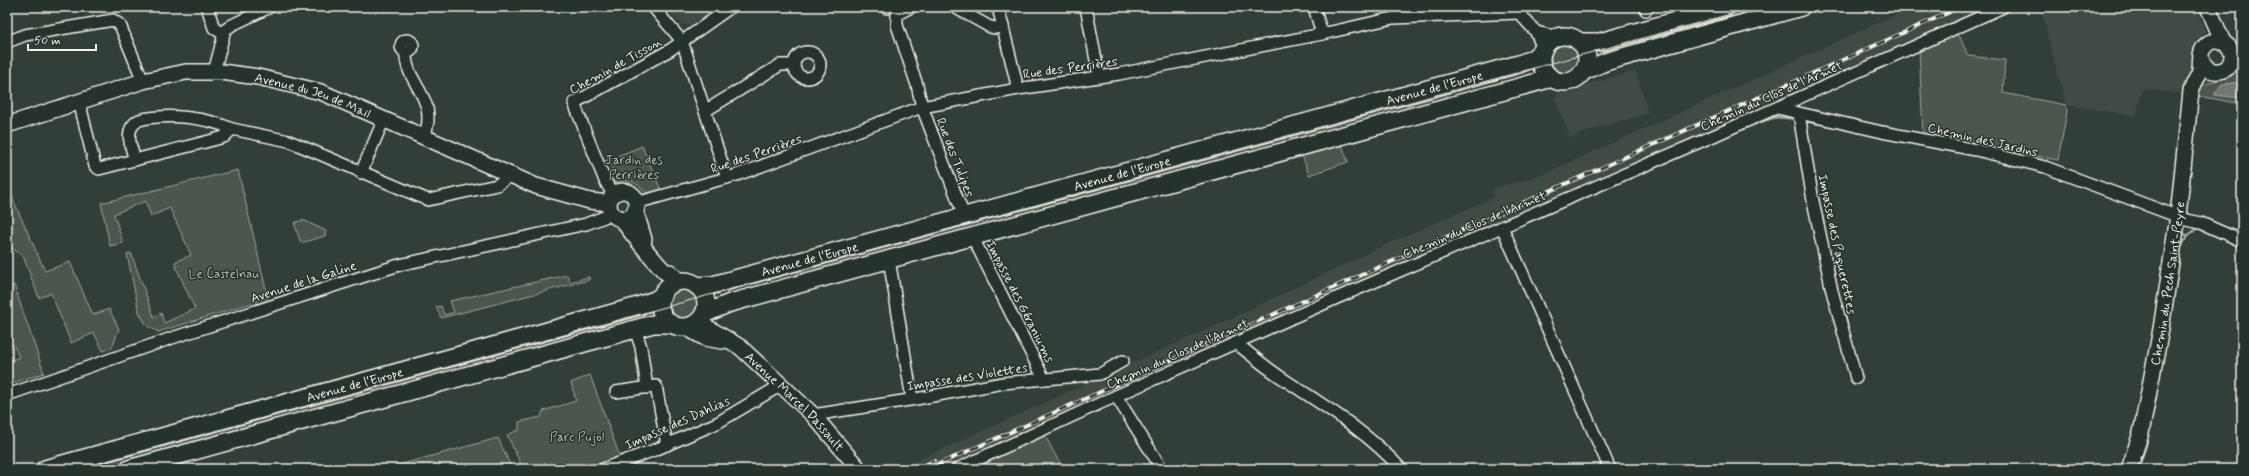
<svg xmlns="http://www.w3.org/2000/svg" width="2249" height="476" font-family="Mynerve,sans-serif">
  <rect width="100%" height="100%" fill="#323e38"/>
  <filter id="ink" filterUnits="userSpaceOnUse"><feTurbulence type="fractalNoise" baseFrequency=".025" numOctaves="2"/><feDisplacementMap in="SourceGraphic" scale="8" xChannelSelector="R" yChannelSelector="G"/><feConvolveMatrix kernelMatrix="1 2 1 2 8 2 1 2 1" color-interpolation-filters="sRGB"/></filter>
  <g filter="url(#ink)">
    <g fill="#404b44">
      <polygon points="666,7 722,7 696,26 682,25"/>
      <polygon points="1913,7 1989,7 1779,97 1679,145 940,469 898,469 1217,325 1387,244 1494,197 1492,189 1544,174"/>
      <polygon points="2040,7 2063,7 2065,11 2079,7 2195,7 2205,30 2184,94 2142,89 2136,116 2066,105"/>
      <polygon points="1636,71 1648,114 1599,127 1570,138 1554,96 1583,85"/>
    </g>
    <g fill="#4c564f" stroke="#a0a49c">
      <polygon points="1750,7 1781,7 1606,56 1604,47"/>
      <polygon points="1957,30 1968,56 2005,60 2003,93 2066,105 2067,112 2058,160 1923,136 1919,47"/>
      <circle cx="1566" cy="58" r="15"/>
      <polygon points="2242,67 2242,104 2198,96 2203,85 2231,76"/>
      <polygon points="1444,88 1449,103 1293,145 1289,131"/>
      <polygon points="1283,132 1287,147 985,230 981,215"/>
      <polygon points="1340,139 1348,162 1309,175 1301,152"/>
      <path d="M 642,146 L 661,190 L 646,193 C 638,183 628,177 615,183 L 610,180 L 607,173 L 613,168 L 608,162 L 604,165 L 603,162 Z"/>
      <polygon points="238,170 268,298 158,332 147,326 139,312 127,254 131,253 154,317 161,313 164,323 195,309 176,267 175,262 191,255 170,208 151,216 145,201 114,214 123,243 110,246 101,203"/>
      <polygon points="7,186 45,271 70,262 93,315 109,309 119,329 112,348 103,351 94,333 71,343 51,293 39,298 23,256 7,245"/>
      <polygon points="976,219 980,232 800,281 796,266"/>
      <polygon points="303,220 326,231 325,236 301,243 294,223"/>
      <polygon points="567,275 570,282 589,277 589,280 441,318 436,307 441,306 444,315 454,312 450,301"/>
      <polygon points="14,285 44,373 7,385 7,362 19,357 13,344 7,347 7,288"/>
      <circle cx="683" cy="304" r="15"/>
      <polygon points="642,308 647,324 520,358 516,343"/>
      <polygon points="510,345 515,359 116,469 100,469 97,459"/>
      <polygon points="590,375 620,457 593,469 523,469 507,435 519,430 519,422 541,417 543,411 576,401 571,383"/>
      <polygon points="1044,434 1063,469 975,469"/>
      <polygon points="498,438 512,469 384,469"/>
    </g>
    <polygon fill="#727972" stroke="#a6a9a1" points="2242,82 2242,98 2214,95 2222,84"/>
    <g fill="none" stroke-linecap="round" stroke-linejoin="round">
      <g stroke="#a6a9a1" stroke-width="2.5">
        <polyline points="1804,121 1826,125"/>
        <polyline points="1751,125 1776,117 1797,119"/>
        <polyline points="2183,233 2187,236"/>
        <polyline points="2182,246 2187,236 2200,227"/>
        <polyline points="2170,318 2180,255"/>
        <polyline points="2138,469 2146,445 2156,396"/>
      </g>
      <g stroke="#f4f1e8" stroke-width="14">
        <g id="street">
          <polyline points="207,7 214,28 223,34"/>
          <polyline points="653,7 682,41 727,178"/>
          <polyline points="886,7 887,8"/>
          <polyline points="911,7 897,14 897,25 917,85 922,107 964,216"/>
          <polyline points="954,7 990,27 996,28 1003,26"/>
          <polyline points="998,7 1018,89"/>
          <polyline points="1086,7 1099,76"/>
          <polyline points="1314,7 1322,34"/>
          <polyline points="1646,7 1646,10"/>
          <polyline points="1519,13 1536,32 1543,49"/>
          <polyline points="1536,32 1558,37"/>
          <circle cx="407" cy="46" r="6"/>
          <polyline points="7,42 25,35 113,20 120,25 143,81"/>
          <path d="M 406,52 C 404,84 440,97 424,137"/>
          <circle cx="807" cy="65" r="13"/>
          <polyline points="214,72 225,30 232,25 270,7"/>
          <polyline points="79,101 95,166 99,169 213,140 224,137 232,129 289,141 428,200 497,185 511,175"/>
          <polyline points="1777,108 1882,132 1976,150 2045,167 2187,220 2201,223 2242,241"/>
          <polyline points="705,111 780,65 794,65"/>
          <polyline points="1799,114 1813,201 1832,291 1856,378"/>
          <path d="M 135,160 C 131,147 123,129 139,120 C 167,113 206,117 232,129"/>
          <polyline points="361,173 383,121"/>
          <polyline points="613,194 605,181 574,103 670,50 731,7"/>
          <polyline points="636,203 737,175 922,107 1018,89 1119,74 1322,34 1393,18 1519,13"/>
          <polyline points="1502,227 1610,469"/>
          <polyline points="972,236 1044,379"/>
          <polyline points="889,259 912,399"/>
          <polyline points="635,329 641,347 647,388"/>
          <path d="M 1236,343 C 1250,354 1264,366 1279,376 C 1322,405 1366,430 1401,469"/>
          <polyline points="616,392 656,386 667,445"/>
          <polyline points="7,395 175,337 399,265 586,224 612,214"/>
          <polyline points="1116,396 1162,469"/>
          <polyline points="813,415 916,399 1003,383 1100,374 1123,361"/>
          <polyline points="603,469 657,449 717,423 781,385"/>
          <polyline points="957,469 1116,396 1339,297 1711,137 2003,7"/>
        </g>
      </g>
      <g stroke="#f4f1e8" stroke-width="18">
        <g id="secondary">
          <polyline points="2208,7 2223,42"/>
          <path id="s1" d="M 7,125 L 143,81 L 186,72 L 221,72 L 258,77 L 321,92 L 536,186 L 590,201 L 609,203"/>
          <circle cx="623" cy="205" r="14"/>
          <polyline points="635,210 644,239 643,245"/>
          <path d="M 621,218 C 634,238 649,254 665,272 L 670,272 L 680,282"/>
          <path id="s2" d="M 701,319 L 705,326 L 740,347 L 781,385 L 813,415 L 859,469"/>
          <polyline points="685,327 705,338 722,341"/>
          <path id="s3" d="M 2129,469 L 2141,433 L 2161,329 L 2178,216 L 2191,91 C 2193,84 2198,77 2200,71 C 2201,64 2199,55 2203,49 C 2214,30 2244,48 2227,68 C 2215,75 2204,70 2201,57"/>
        </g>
      </g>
      <g stroke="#f4f1e8" stroke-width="20">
        <g id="primary">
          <circle cx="1564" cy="59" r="23"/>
          <polyline points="1579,42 1600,42 1726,7"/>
          <polyline points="1582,72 1605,62 1801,7"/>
          <circle cx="683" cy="304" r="23"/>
          <path id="s4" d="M 697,286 L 713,285 L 1519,64 L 1532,59 L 1543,50"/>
          <polyline points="704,314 730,303 1552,78"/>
          <path id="s5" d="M 45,469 L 635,307 L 655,300 L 663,295"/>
          <polyline points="129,469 653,324 671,324"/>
        </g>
      </g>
      <use href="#street" stroke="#26332d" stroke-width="11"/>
      <use href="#secondary" stroke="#26332d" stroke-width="15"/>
      <use href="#primary" stroke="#26332d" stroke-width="17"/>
      <g stroke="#f4f1e8" stroke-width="1">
        <polyline points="1750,13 1771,7"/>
        <polyline points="77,469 1756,7"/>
      </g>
      <g stroke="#f4f1e8" stroke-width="4">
        <g id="rail">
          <polyline points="916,469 934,461"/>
          <polyline points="928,469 1961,7"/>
        </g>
      </g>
      <use href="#rail" stroke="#26332d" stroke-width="2.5" stroke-dasharray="8" stroke-linecap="butt"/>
    </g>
  </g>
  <g text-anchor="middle" stroke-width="3" stroke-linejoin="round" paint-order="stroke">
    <g font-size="13" fill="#f4f1e8" stroke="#26332d">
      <text transform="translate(615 65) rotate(-29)" y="5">Chemin de Tisson</text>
      <text transform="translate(1070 67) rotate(-8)" y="5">Rue des Perrières</text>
      <text dy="5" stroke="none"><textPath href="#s4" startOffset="764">Avenue de l'Europe</textPath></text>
      <text transform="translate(1771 95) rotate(-24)" y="5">Chemin du Clos de l'Armet</text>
      <text dy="5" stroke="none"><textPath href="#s1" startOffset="317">Avenue du Jeu de Mail</textPath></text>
      <text transform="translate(1983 139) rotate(13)" y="5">Chemin des Jardins</text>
      <text transform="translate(756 153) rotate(-19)" y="5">Rue des Perrières</text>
      <text transform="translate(956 157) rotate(69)" y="5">Rue des Tulipes</text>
      <text dy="5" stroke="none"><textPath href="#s4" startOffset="440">Avenue de l'Europe</textPath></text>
      <text transform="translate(1474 224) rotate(-23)" y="5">Chemin du Clos de l'Armet</text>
      <text transform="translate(1838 244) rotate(78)" y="5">Impasse des Paquerettes</text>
      <text dy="5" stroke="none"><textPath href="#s4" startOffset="116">Avenue de l'Europe</textPath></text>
      <text transform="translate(303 281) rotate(-18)" y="5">Avenue de la Galine</text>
      <text dy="5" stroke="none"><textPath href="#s3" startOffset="190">Chemin du Pech Saint-Peyre</textPath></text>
      <text transform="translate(1021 301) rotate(63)" y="5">Impasse des Géraniums</text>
      <text transform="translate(1177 353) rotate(-24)" y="5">Chemin du Clos de l'Armet</text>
      <text transform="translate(967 376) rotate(-9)" y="5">Impasse des Violettes</text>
      <text dy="5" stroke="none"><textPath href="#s5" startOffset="321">Avenue de l'Europe</textPath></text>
      <text dy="5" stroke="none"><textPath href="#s2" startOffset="126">Avenue Marcel Dassault</textPath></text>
      <text transform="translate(677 422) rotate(-24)" y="5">Impasse des Dahlias</text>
    </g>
    <g font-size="13" fill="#b9bbb2" stroke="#26332d">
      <text x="634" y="164">Jardin des<tspan x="634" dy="15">Perrières</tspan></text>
      <text x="224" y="278">Le Castelnau</text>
      <text x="577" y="441">Parc Pujol</text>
    </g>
  </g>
  <rect width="2249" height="476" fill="none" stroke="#26332d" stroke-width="24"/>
  <rect x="12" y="12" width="2225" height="452" fill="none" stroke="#f4f1e8" stroke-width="1.5" filter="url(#ink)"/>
  <path d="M28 44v6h68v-6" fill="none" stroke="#f4f1e8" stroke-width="2"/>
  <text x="34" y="44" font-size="12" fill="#f4f1e8" stroke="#26332d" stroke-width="3" paint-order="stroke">50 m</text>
</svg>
